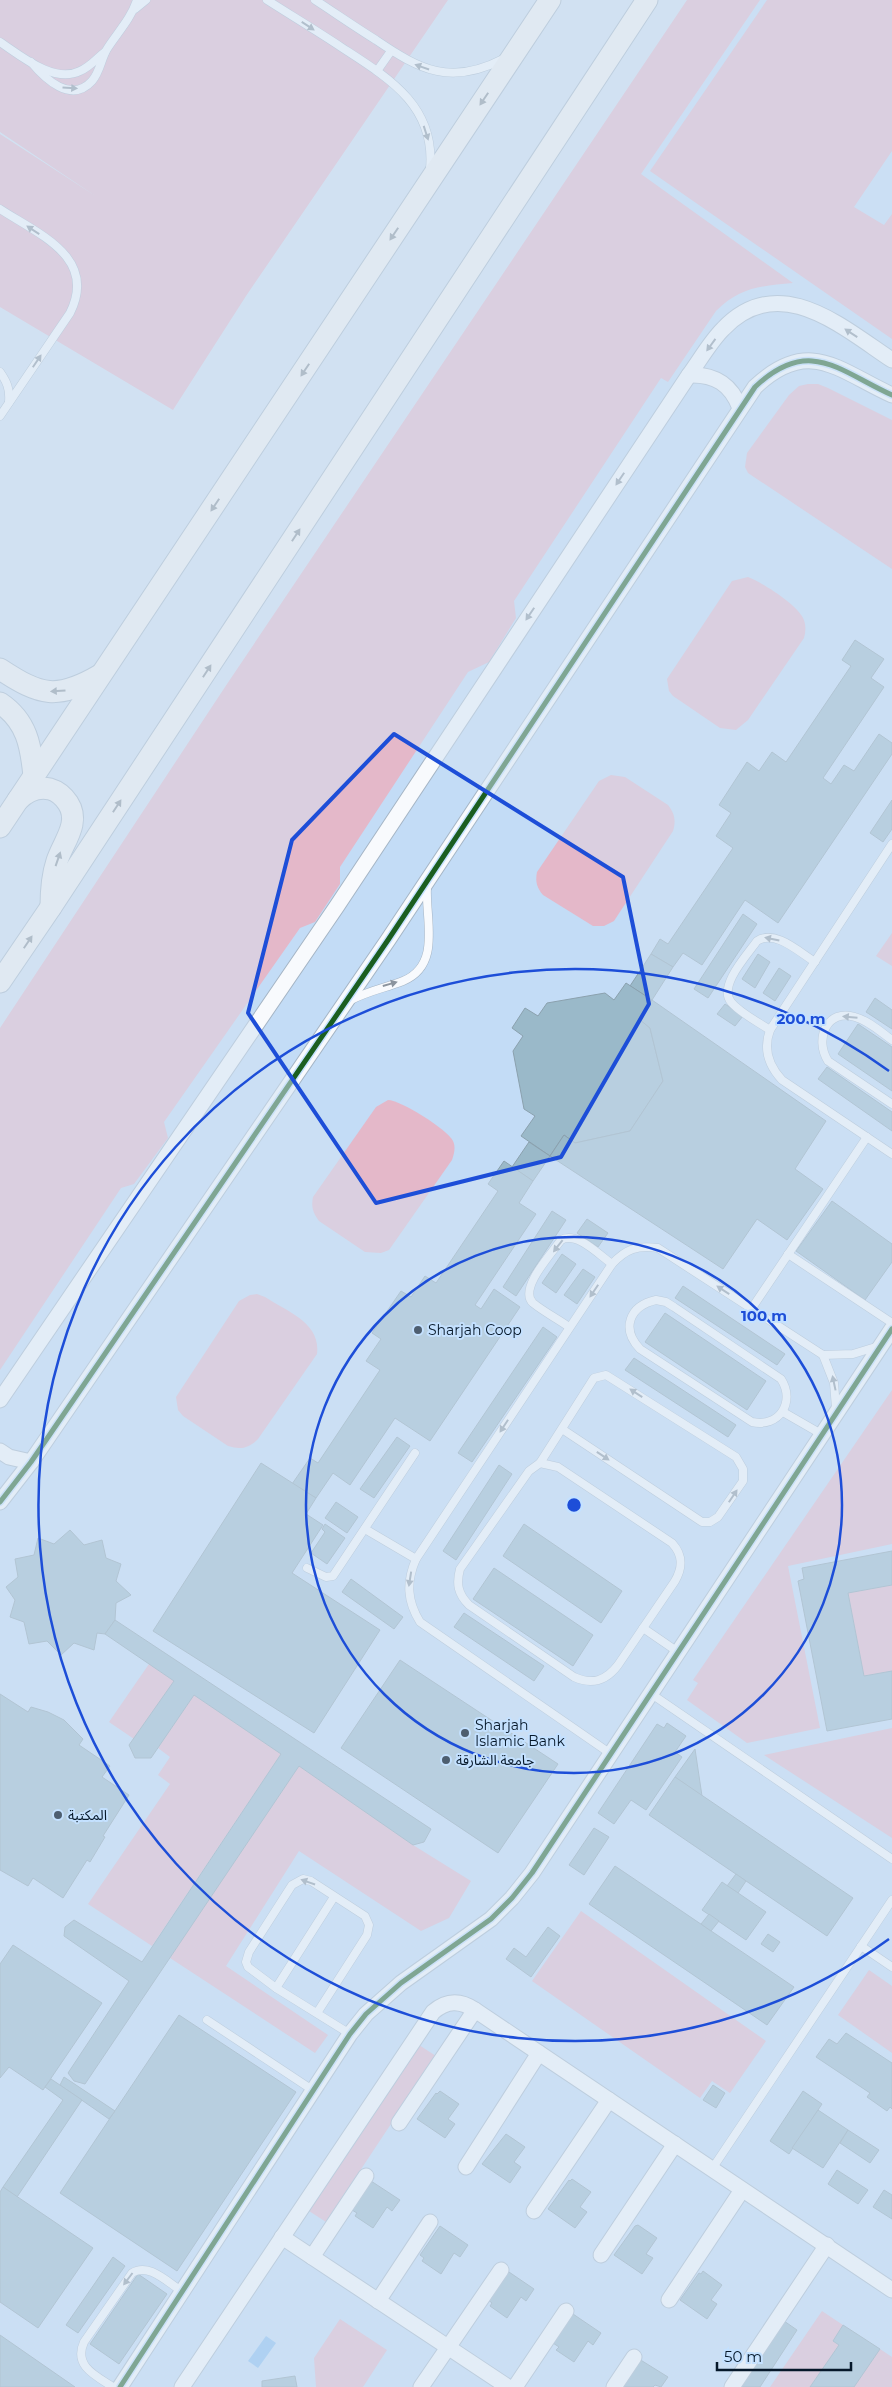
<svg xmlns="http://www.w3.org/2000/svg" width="892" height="2387" font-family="Montserrat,'Noto Sans Arabic',sans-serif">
  <rect width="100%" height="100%" fill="#d1e1f2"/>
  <polygon fill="#c3dcf6" points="760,0 892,0 892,2387 0,2387 0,1133 641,174"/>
  <g fill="#e4b8c9">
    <polygon points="0,0 448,0 246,296 173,410 0,307 0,134 97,197 0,132"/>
    <path d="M 687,0 L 760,0 L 641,174 L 793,283 C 761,286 740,287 716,311 L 668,382 L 661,378 L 514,601 L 516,618 L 489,662 L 468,672 L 340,867 L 340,884 L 315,922 L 300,928 L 164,1122 L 168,1138 L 134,1184 L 121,1188 L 0,1370 L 0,1028 L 227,684 Z"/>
    <polygon points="767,0 892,0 892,151 854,207 884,225 892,214 892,339 650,171"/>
    <polygon points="808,384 818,384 828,388 892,420 892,569 748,473 745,467 747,453 789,395 799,386"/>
    <path d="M 748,577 C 763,583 796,604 803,618 C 806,624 806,631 804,638 L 748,720 L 736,730 L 720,728 L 673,696 L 669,691 L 667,679 L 732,581 Z"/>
    <path d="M 611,775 L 625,777 L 668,805 C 675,814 676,821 673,831 L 614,921 L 604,926 L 593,926 L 543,895 C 537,888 535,882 537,872 L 599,781 Z"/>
    <polygon points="892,933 892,966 876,956"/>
    <path d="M 388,1100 C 400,1100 447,1129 453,1141 C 456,1147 454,1154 452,1160 L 389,1250 L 381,1253 L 365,1252 L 319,1221 C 313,1213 311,1207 313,1197 L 376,1107 Z"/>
    <path d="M 257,1294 L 265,1297 C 288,1312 321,1323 317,1354 L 258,1439 C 249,1448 241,1450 228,1446 L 183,1416 L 178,1410 L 176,1397 L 239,1301 L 250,1295 Z"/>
    <polygon points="892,1390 892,1544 788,1566 820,1728 747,1743 687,1700 698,1683 693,1680"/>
    <polygon points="892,1585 892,1671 864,1676 848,1593"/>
    <polygon points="149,1664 174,1681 134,1739 109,1722"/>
    <polygon points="194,1695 281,1754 152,1946 88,1904 170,1784 158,1775 170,1757 158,1748"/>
    <polygon points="892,1728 892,1838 764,1755"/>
    <polygon points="299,1766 413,1845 471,1881 449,1918 421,1931 299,1851 226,1966 328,2035 315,2053 170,1958"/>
    <polygon points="581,1911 766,2041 730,2093 712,2081 700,2098 532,1981"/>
    <polygon points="869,1970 892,1986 892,2053 838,2015"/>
    <polygon points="419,2045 436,2056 326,2222 309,2211"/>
    <polygon points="822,2311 843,2325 833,2341 839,2345 810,2387 770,2387"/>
    <polygon points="340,2319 387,2350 363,2387 316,2387 314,2358"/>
    <polygon points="880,2349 892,2357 892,2387 854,2387"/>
  </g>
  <polygon fill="#85bdf1" points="266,2336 276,2343 258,2368 248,2361"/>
  <g fill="#9ab9c9" stroke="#8ba1ae">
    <polygon points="855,640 884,659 871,678 884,687 823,778 831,784 844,765 854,771 879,734 892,743 892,754 778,923 745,900 702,965 683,953 673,967 651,954 660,939 668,944 733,848 716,836 731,813 719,805 747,762 759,771 772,752 786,762 851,666 842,660"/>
    <polygon points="892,800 892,829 883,842 870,833"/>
    <polygon points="743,914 757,924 708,998 694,989"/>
    <polygon points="651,954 673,967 652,1000 630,986"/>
    <polygon points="758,954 770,962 755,988 742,979"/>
    <polygon points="779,968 791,976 775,1001 763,993"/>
    <polygon points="626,983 652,1000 639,1019 650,1028 663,1081 630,1131 575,1143 564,1135 550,1156 521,1136 535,1116 524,1109 513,1051 523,1036 512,1028 525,1008 538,1016 547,1003 605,993 614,1000"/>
    <polygon points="875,998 892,1010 892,1029 866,1012"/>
    <polygon points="652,1000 826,1121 795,1169 823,1189 787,1240 757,1219 723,1269 550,1156 564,1135 575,1143 630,1131 663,1081 650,1028 639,1019"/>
    <polygon points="725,1004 743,1016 735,1026 717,1014"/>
    <polygon points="858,1024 892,1047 892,1091 838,1054"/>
    <polygon points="827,1067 892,1112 892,1131 818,1079"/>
    <polygon points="529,1142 550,1156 533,1181 512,1167"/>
    <polygon points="504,1161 533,1181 519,1203 536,1214 475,1305 481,1309 494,1289 520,1307 430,1441 395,1418 350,1485 333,1473 316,1498 292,1484 310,1458 318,1463 380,1370 366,1361 381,1339 372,1333 401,1291 411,1297 425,1276 436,1283 498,1191 488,1184"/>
    <polygon points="832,1201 892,1244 892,1262 865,1300 796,1251"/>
    <polygon points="552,1211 566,1220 516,1296 503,1287"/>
    <polygon points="587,1219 608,1233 598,1247 577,1233"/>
    <polygon points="562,1254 576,1264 556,1293 542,1283"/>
    <polygon points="583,1269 595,1277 577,1304 564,1295"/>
    <polygon points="683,1286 785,1354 777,1365 675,1298"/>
    <polygon points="665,1313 766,1381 747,1410 645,1342"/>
    <polygon points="543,1327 557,1337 472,1462 458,1453"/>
    <polygon points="634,1358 736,1425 728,1437 625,1370"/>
    <polygon points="397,1437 410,1446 374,1498 360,1489"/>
    <polygon points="261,1463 316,1498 306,1514 323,1525 292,1573 380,1630 314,1733 153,1631"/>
    <polygon points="499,1465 512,1474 456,1560 443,1551"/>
    <polygon points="336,1502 358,1517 347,1533 325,1518"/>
    <polygon points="325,1524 345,1538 327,1564 311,1553 325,1532 322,1529"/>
    <polygon points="524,1524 622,1591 601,1623 503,1556"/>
    <polygon points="70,1530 84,1545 102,1540 106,1558 121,1564 116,1581 131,1595 116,1603 115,1620 105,1634 97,1633 94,1650 74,1643 61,1655 47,1641 29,1644 24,1622 10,1617 15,1600 6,1587 18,1577 15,1559 34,1555 38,1538 54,1544"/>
    <polygon points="892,1551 892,1585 848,1593 864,1676 892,1671 892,1719 827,1731 798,1581 804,1579 802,1568"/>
    <polygon points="494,1568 593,1635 573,1666 473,1599"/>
    <polygon points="351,1579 403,1617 394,1629 342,1592"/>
    <polygon points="464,1613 544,1666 534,1681 454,1627"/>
    <polygon points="115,1620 431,1829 424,1842 413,1845 299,1766 85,2084 74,2081 68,2073 129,1981 64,1936 65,1927 74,1920 142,1962 281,1754 194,1695 151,1758 135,1758 129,1745 174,1681 105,1634"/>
    <polygon points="400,1660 558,1764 498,1853 341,1748"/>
    <polygon points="0,1694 28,1712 31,1707 48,1712 64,1720 83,1739 79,1745 110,1766 102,1777 129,1795 103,1836 105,1837 90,1862 87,1860 63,1898 33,1878 28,1886 0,1870"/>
    <polygon points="667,1723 686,1736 675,1752 682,1757 646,1810 631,1800 614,1824 598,1813 657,1724 664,1728"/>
    <polygon points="695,1749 702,1796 675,1777"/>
    <polygon points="675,1777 853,1898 827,1936 649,1815"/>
    <polygon points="594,1828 609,1837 584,1875 569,1865"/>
    <polygon points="615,1866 794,1987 767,2025 589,1904"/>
    <polygon points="736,1874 746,1881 738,1893 727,1886"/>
    <polygon points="722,1882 766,1912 746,1940 702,1910"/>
    <polygon points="709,1914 719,1921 711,1931 701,1924"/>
    <polygon points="548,1927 560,1936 531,1977 506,1959 514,1948 526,1957"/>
    <polygon points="768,1934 780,1942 773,1952 761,1944"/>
    <polygon points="13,1945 102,2003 43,2090 9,2067 0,2078 0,1964"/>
    <polygon points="179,2015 296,2092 177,2271 60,2193"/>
    <polygon points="846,2033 892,2063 892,2109 890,2107 887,2111 867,2097 870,2093 816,2057 829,2039 837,2044"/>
    <polygon points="64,2077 115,2111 109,2119 60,2085"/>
    <polygon points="51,2079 82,2100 17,2197 3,2187 63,2100 45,2087"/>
    <polygon points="713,2085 725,2093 716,2108 703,2100"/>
    <polygon points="440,2091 459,2104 448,2119 455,2124 445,2138 417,2119 436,2093 437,2094"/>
    <polygon points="803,2091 822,2104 789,2154 770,2141"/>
    <polygon points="818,2110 848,2130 823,2168 792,2148"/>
    <polygon points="848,2130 879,2150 870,2163 840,2143"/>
    <polygon points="506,2134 525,2147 514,2162 521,2167 510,2183 482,2164"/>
    <polygon points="837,2170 868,2190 858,2204 828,2184"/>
    <polygon points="572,2179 591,2192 580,2207 587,2212 575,2228 548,2209 569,2180 570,2181"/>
    <polygon points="371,2181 400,2200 392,2211 387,2207 373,2228 355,2216 357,2213 352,2210"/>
    <polygon points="3,2187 93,2248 38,2328 0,2302 0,2192"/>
    <polygon points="884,2190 892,2195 892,2219 873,2207"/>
    <polygon points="638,2225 657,2238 646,2254 653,2258 642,2274 614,2255 635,2226"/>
    <polygon points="440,2226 468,2245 460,2257 454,2253 441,2274 422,2261 424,2258 420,2255"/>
    <polygon points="113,2257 125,2266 78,2333 66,2325"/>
    <polygon points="506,2270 534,2289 526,2301 521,2297 507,2318 490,2306 492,2303 487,2299"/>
    <polygon points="703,2271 722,2285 711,2300 717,2304 707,2319 680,2300 699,2273 701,2274"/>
    <polygon points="138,2274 167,2294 119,2364 90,2344"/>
    <polygon points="573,2314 601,2333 593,2345 588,2341 574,2362 556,2350 559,2347 553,2343"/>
    <polygon points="784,2321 797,2330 760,2387 740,2387"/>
    <polygon points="843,2325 880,2349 854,2387 810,2387 839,2345 833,2341"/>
    <polygon points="0,2335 75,2387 0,2387"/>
    <polygon points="639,2359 668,2377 661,2387 655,2385 653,2387 621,2387"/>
    <polygon points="295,2376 297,2387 262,2387 262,2381"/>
  </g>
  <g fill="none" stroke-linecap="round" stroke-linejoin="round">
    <g stroke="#a5b5c5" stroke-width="9">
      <g id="lane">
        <path d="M 267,0 C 292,16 317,31 341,47 C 387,77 436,105 430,169"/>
        <path d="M 315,0 C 335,13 355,27 376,40 C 420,70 451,86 503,59"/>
        <polyline points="135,9 146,0"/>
        <path d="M 0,42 C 21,56 54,84 80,71 C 90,67 97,58 105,52"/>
        <path d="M 31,62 C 45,79 71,104 92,81 C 100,72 101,59 107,49 C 117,33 131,19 137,0"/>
        <polyline points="377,71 391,51"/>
        <path d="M 0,209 C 38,234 98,257 70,313 L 0,416"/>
        <path d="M 0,372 C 7,382 10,389 9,402"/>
        <path d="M 892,844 L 770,1030 C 763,1049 769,1066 782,1080 L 892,1154"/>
        <path d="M 351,1000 C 368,991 385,988 403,981 C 442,965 425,919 427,887"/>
        <path d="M 770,1030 C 758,1022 740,1013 731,1002 C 718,986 747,955 757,941 C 775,929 799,952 815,962"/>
        <path d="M 892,1040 C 881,1032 869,1021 855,1017 C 827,1008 814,1039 828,1061 L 892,1104"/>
        <polyline points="788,1254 892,1323"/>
        <path d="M 656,1300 L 666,1302 L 674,1307 L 781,1379 C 796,1402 779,1428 752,1422 L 640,1349 C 621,1329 629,1306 656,1300 Z"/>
        <polyline points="752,1308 867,1137"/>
        <path d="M 569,1327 C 558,1319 544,1312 533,1303 C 518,1289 552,1253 561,1240 C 577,1231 599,1255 612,1264"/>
        <polyline points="823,1355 834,1383 836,1408"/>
        <polyline points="783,1412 823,1435"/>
        <path d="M 540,1463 L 558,1467 L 672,1543 C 683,1555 683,1567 675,1581 L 618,1665 C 606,1681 592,1685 574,1677 L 469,1605 C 458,1594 456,1584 460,1569 L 529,1471 Z"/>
        <polyline points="540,1463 594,1378 606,1375 736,1457 743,1469 743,1481 718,1517 710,1522 702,1522 562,1429"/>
        <polyline points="365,1529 416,1559"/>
        <polyline points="307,1568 326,1577 333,1576 415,1453"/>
        <polyline points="643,1628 678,1652"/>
        <polyline points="650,1693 892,1859"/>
        <path d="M 611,1754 L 420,1622 C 407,1601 406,1582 416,1559 L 612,1264 C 626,1249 637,1245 658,1248 L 823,1355 L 853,1354 L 879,1346"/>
        <polyline points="861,1946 892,1967"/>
        <polyline points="276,1988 334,1897"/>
        <polyline points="317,2013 367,1935 369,1925 365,1916 311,1881 303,1879 292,1885 249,1952 246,1962 248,1967 276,1988 350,2034"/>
        <polyline points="207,2020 314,2091"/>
        <polyline points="712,2169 892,1900"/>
        <path d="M 113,2387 C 96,2376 73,2366 84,2342 L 132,2273 C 149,2262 168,2283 183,2292"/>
      </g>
    </g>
    <g stroke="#a5b5c5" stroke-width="17">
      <g id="street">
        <path d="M 689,375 C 715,374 731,384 740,408"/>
        <path d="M 0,1400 L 337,906 L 689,375 C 700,360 710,342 723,329 C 779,270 842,327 892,360"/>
        <polyline points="0,1451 9,1457 31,1462"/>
        <path d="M 0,1502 L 31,1462 L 388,940 L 755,387 C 809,336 839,371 892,395"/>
        <polyline points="399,2123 475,2010"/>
        <polyline points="466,2167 539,2053"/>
        <polyline points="534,2211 609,2100"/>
        <polyline points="282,2237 508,2387"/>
        <polyline points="601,2255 675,2144"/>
        <polyline points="312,2257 366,2176"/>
        <polyline points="669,2300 742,2190"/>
        <polyline points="378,2301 430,2222"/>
        <polyline points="120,2387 350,2034 366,2014 401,1983 491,1919 512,1898 532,1873 892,1329"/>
        <path d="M 182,2387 L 433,2012 C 447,2000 460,2000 475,2010 L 892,2290"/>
        <polyline points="421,2387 501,2270"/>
        <polyline points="515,2387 566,2311"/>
        <polyline points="614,2387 634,2357"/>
        <polyline points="732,2387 827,2245"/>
      </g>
    </g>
    <g stroke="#a5b5c5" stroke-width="23">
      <g id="secondary">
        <path d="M 0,669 C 41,696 57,700 100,675"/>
        <path d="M 0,703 C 27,721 31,746 34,776"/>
        <path d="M 18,800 C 27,791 37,786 50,789 C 57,791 64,797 68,803 C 81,823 63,842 57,861 C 52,876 51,891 51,907"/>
        <polyline points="0,827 550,0"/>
        <polyline points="0,982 51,907 647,0"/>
      </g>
    </g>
    <use href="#lane" stroke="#f8fafd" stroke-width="8"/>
    <use href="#street" stroke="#f8fafd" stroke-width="15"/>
    <use href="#secondary" stroke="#f2f2f2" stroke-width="21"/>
    <g stroke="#c4e1ff" stroke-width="8">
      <g id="cycleway">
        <path d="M 0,1502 L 31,1462 L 388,940 L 755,387 C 809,336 839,371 892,395"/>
        <polyline points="120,2387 350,2034 366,2014 401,1983 491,1919 512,1898 532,1873 892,1329"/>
      </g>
    </g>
    <use href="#cycleway" stroke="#1b5e20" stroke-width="5"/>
  </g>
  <defs><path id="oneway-solid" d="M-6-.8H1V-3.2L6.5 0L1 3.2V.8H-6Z" transform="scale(1.25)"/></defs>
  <g fill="#8b949e">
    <use href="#oneway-solid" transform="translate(308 26) rotate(33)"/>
    <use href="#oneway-solid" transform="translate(422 67) rotate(-161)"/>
    <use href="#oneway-solid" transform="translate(70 88) rotate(4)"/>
    <use href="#oneway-solid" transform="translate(426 133) rotate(72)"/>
    <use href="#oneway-solid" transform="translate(33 230) rotate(-147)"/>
    <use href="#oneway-solid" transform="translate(851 333) rotate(-147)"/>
    <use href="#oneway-solid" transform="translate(711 345) rotate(126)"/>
    <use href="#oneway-solid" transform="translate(37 361) rotate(-56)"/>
    <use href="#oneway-solid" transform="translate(620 479) rotate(124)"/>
    <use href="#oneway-solid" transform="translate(530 614) rotate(124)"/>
    <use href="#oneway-solid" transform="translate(772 939) rotate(-168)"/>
    <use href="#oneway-solid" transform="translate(390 984) rotate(-16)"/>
    <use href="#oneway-solid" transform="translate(850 1017) rotate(-175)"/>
    <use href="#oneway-solid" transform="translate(558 1246) rotate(128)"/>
    <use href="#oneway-solid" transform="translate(723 1290) rotate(-147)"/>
    <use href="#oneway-solid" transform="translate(594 1291) rotate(124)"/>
    <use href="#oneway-solid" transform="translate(834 1383) rotate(-102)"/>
    <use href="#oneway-solid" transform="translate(636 1393) rotate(-147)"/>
    <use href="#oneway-solid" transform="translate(504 1426) rotate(123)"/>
    <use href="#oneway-solid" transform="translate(603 1456) rotate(34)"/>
    <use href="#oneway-solid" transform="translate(733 1496) rotate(-56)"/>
    <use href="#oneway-solid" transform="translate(410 1579) rotate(99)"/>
    <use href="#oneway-solid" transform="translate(308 1882) rotate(-161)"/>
    <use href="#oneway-solid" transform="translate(128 2279) rotate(127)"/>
  </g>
  <g fill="#889098">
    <use href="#oneway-solid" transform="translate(484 99) rotate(124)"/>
    <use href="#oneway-solid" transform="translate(394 234) rotate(124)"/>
    <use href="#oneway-solid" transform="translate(305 370) rotate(124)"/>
    <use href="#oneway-solid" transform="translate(215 505) rotate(124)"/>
    <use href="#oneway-solid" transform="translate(296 535) rotate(-57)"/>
    <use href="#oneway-solid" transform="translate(207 671) rotate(-57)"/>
    <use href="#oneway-solid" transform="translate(58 691) rotate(177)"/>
    <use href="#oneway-solid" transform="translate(117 806) rotate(-57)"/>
    <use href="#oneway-solid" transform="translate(58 859) rotate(-71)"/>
    <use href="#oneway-solid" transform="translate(28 942) rotate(-56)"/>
  </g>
  <path d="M0 0H892V2387H0ZM 394,734 L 623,877 L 649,1004 L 561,1157 L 376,1203 L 248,1013 L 292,840 Z" fill="#d1e1f2" fill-opacity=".55" fill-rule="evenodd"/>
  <path fill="none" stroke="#1d4ed8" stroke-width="4" stroke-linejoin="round" d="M 394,734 L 623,877 L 649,1004 L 561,1157 L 376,1203 L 248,1013 L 292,840 Z"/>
  <g fill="none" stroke="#1d4ed8" stroke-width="2.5">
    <circle cx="574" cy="1505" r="268"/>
    <path d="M889 1939A536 536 0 1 1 889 1071"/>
  </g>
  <g fill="#4d5e70" stroke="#c4e1ff" stroke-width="2">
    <circle cx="418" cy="1330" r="5"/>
    <circle cx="465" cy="1733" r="5"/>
    <circle cx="446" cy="1760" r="5"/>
    <circle cx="58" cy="1815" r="5"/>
  </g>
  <g text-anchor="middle" stroke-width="4" stroke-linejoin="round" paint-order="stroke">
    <g font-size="14" fill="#06182a" stroke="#c4e1ff" text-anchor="start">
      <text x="428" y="1335">Sharjah Coop</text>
      <text x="475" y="1730">Sharjah<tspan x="475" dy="16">Islamic Bank</tspan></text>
      <text x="456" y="1765">جامعة الشارقة</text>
      <text x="68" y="1820">المكتبة</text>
    </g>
  </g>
  <circle cx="574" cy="1505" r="8" fill="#1d4ed8" stroke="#c4e1ff" stroke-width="2.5"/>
  <g font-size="15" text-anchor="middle" font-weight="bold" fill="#1d4ed8" stroke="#c4e1ff" stroke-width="4" stroke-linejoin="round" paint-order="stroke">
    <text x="801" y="1024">200 m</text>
    <text x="764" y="1321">100 m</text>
  </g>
  <path d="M717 2362v8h134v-8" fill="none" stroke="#06182a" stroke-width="2.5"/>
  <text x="724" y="2362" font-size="15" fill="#06182a" stroke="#c4e1ff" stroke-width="4" paint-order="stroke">50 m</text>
</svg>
